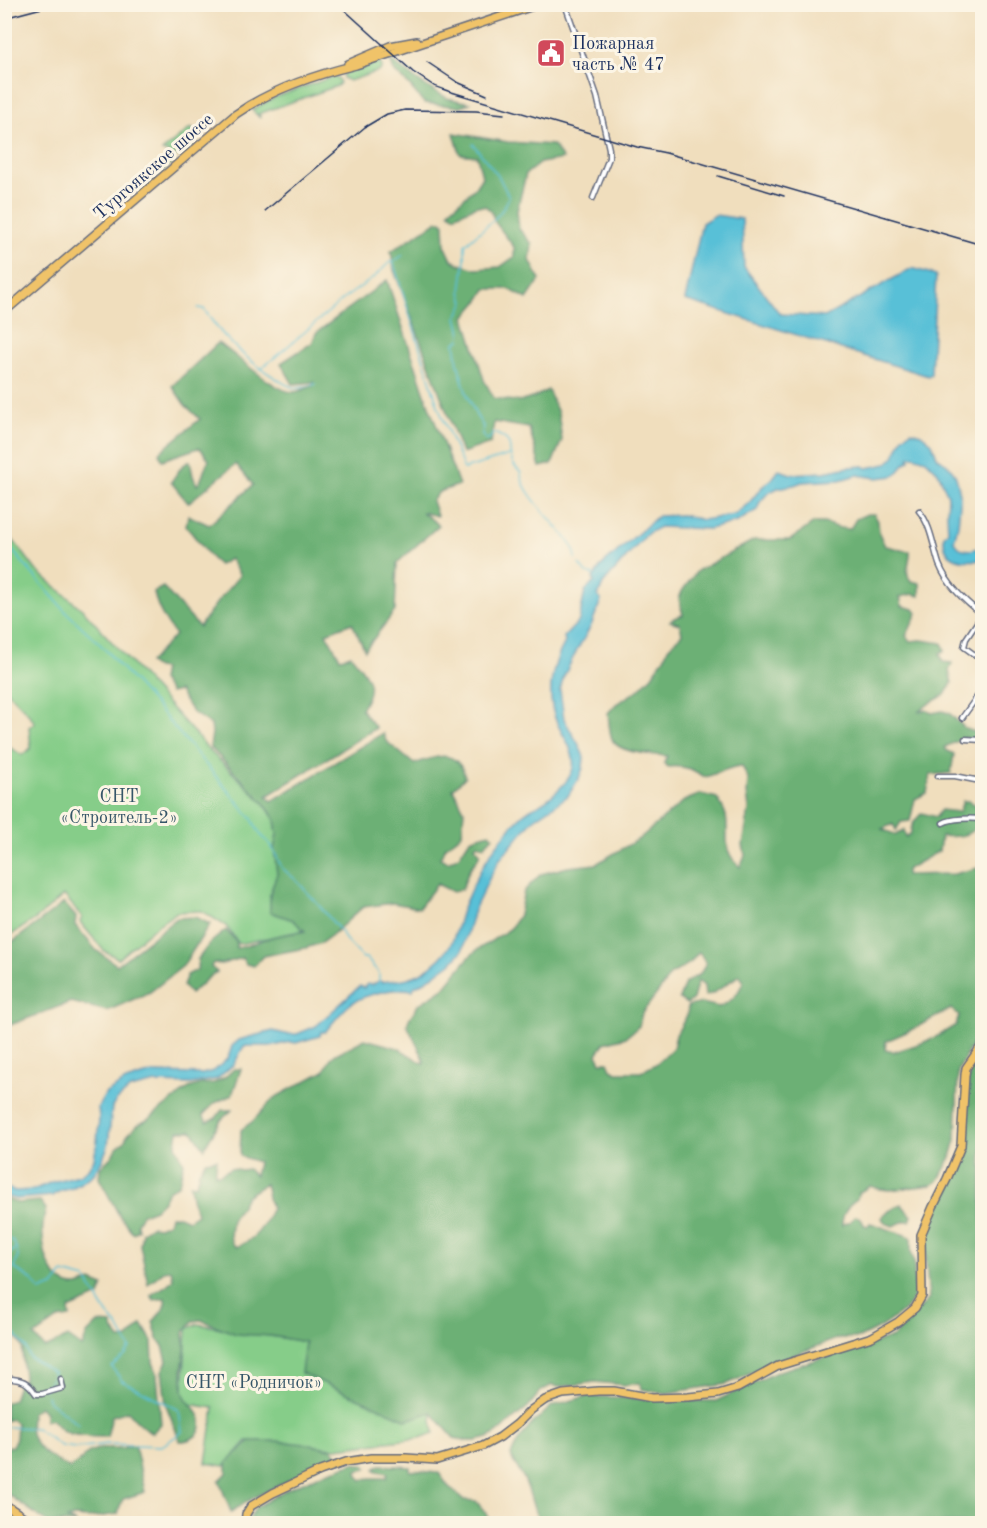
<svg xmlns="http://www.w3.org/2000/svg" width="987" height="1528" font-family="'Old Standard TT',serif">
  <rect width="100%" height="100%" fill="#fcf5e5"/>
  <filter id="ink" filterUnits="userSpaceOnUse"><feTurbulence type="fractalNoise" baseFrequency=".0167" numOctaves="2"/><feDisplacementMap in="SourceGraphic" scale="12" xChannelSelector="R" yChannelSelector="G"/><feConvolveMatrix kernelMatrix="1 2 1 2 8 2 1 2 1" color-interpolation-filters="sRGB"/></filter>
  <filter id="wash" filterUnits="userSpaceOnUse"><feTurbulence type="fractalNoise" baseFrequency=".008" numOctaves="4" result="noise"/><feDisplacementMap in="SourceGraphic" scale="24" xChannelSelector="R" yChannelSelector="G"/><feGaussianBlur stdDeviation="1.35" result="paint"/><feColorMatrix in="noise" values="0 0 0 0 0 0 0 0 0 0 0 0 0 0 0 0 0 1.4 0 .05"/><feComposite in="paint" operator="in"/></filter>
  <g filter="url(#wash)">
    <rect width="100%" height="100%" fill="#f0debd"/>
    <g fill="#86cd89" stroke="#507e74" stroke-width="1.5">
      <polygon points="377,62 379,62 382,66 380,71 349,81 343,78 343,74 346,72"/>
      <polygon points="332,77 338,78 340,83 337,86 258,114 261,117 260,118 252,110 273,98"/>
      <polygon points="191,128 195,132 194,144 184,154 178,156 162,151"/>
      <polygon points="171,161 172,163 137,193 135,185 162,162"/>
      <polygon points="5,531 21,550 36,570 84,611 212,753 264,803 275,820 277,834 277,874 270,894 305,930 239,944 226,926 202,911 177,912 151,930 118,959 114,956 104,951 80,922 82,917 64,895 36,919 5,939 4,744 22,755 31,748 29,727 35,723 28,713 5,689"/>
      <polygon points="197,1324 306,1342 431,1412 434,1433 420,1438 336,1448 247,1441 225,1466 206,1463 214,1408 182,1403 187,1329"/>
    </g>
    <g fill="#6cb075" stroke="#44706a" stroke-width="1.5" fill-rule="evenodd">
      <polygon points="390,60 424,85 447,98 470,103 460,107 424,103 409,85 394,71"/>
      <path d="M 454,133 L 508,142 L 553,145 L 563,159 L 540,163 L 526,174 L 517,211 L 519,229 L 532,244 L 530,260 L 540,280 L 527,299 L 509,289 L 486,289 L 478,302 L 465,317 L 484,380 L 494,398 C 520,403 525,403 548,390 L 558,413 L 562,440 L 552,464 L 540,467 L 529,428 L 494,422 L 491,443 L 462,453 L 394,270 L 391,251 L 438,221 L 442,221 L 444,224 L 445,245 L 452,260 L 460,264 L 476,269 L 500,267 L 514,257 L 514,247 L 495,222 L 491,211 L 485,206 L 476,206 L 454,216 L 449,211 L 475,188 L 482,177 L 477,156 L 460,154 Z"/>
      <path d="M 387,280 L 429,406 L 459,485 L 439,492 L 432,501 L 437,516 L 422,512 L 439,525 L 397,563 L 395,611 L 365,650 L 352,623 L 326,633 L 340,658 L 351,655 C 367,676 378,684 361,709 L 376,728 L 267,796 L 272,801 L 383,733 L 386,741 L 414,764 C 428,760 447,749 459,764 C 462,767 464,773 465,777 L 453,789 L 464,810 L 462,834 L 446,846 L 440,858 L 448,862 L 459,856 L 470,839 L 489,833 L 493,836 L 484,846 L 477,844 L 475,847 L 480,853 L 477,860 L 470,868 L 462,889 L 453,892 L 437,884 L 419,908 L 393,903 L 363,907 L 332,935 L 321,943 L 306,948 L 263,956 L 254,966 L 246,964 L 242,958 L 222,964 L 213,963 L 211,967 L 217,972 C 206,977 200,987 190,994 L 183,985 L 187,975 L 197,970 L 198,959 L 210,943 L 226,930 L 237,942 L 236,948 C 248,947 261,940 272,937 C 283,934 295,933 305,931 L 293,920 L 270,912 L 270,894 L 277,874 L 274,849 L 277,834 L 275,819 L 264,803 L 210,747 L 212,733 L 211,725 L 192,712 L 179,691 L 170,693 L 161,680 L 163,669 L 156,668 L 149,663 L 175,635 C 166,622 157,609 154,592 L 163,587 L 199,627 L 218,601 L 240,575 L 230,559 L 219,565 L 212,559 L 186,526 L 188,515 L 209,525 L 253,485 L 236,464 L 188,503 L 171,482 L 182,466 L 190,461 L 193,476 L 197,485 C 204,479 203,468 209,460 L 201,449 L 198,448 L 162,460 L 159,453 L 200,419 L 185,405 L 172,386 L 218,343 C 236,354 274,392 293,392 C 299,392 306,388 312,386 L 314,382 L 293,384 L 281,363 L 312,343 L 316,333 Z"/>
      <path d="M 867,514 L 874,514 L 878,521 L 879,533 L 885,546 C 894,547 901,551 910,551 C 911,562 903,572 911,581 L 920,583 L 920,596 L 913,594 L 900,597 L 902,606 L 914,609 L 917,613 C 913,621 911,628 906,636 L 910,641 L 921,640 L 942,643 L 945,650 L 940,653 L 943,662 L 952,663 L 949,671 L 952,683 L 945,695 L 930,703 L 918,712 L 926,710 L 932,713 L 942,711 L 949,713 L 966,729 L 975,732 L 978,736 L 975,739 L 964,738 C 958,742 952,743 945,747 L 946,750 L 954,754 L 951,773 L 930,775 L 927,793 L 915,799 L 910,821 L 901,822 L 896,830 L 893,824 L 882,829 L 896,835 L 904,830 L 906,837 L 911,833 C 910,825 917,818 922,813 L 936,817 L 941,810 L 959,812 L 963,801 L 968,801 L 982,808 L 982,823 C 968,836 961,838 941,836 L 939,851 L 906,870 L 906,875 L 954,874 L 982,867 L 982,1035 L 969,1050 L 958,1071 L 956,1140 L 951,1157 L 938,1181 L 932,1185 L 890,1190 L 880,1189 L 870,1186 L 858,1193 L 857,1199 C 848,1205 842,1214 842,1225 L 851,1221 L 855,1216 L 861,1218 L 864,1225 L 868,1226 L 870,1223 L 911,1237 L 911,1251 L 914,1262 L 915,1293 L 912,1301 L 905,1310 L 879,1328 L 859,1338 L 839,1338 L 786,1358 L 727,1384 L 666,1393 L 641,1389 L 640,1383 L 624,1385 L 595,1382 L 558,1387 L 552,1385 L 541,1391 L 528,1407 L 497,1433 L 488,1438 L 476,1441 L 466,1441 L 454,1438 L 431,1412 L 407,1420 L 301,1373 L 305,1342 L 271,1336 L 236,1334 L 201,1320 L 193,1321 L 184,1332 C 184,1338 186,1345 185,1351 C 183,1365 180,1379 184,1394 C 188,1406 204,1412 201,1427 C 199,1437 189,1441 180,1441 L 166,1405 L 162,1371 L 167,1361 L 163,1346 L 158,1339 L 153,1322 C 159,1314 167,1308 165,1298 L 154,1300 L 151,1295 C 159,1289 167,1287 173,1279 L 171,1270 L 164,1271 L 148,1284 L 140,1245 L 142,1232 L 151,1226 L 159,1227 L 168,1223 L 170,1216 L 179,1216 L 188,1220 L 197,1214 L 192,1198 L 190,1184 L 196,1185 L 199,1171 L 206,1161 L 217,1159 L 215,1174 L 220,1174 L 231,1168 L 241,1170 L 248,1169 L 255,1176 L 258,1162 L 240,1156 L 241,1130 L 253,1121 L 274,1098 L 324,1071 L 331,1058 L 336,1054 L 365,1039 L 398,1048 L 424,1064 L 424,1059 L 407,1025 L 409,1019 L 418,1005 L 444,988 L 469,957 L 477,950 L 510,929 L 519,915 L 524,891 L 541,874 L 568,867 L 596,864 L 639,839 L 684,801 L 701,794 L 717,798 C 720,803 725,810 726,816 C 730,837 720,849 740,867 L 745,855 L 743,845 L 749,809 L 747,793 L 748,779 L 742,766 C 730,766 718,774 705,777 C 692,769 683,765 667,767 L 664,763 L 667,756 C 654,755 620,753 613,741 C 609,734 609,721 608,713 L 616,704 L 637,691 L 652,676 L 665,656 L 668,648 L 682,634 L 680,624 L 670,621 L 674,618 L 683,615 L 679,599 L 682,591 L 697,571 L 754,540 L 790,540 L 814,523 L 824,523 L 840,528 L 850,529 L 856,519 ZM 699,952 L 706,964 L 700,974 L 685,983 L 679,999 L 687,1004 L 693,999 L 698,981 L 704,986 L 705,996 C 719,993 728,981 740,975 L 743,982 C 738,995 732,1001 719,1007 L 702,1003 L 688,1006 L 687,1015 L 676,1035 L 673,1048 L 656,1064 L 641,1072 L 617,1072 L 611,1069 L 608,1062 L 601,1062 L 597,1054 L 604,1043 L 626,1037 L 639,1026 L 642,1013 L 662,987 L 670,975 L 690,963 ZM 951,1009 L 959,1016 L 956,1025 L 938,1036 L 922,1043 L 894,1052 L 885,1050 L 886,1041 L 911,1030 ZM 265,1184 C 268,1192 267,1201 272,1208 C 263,1227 257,1239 236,1247 L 232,1243 L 230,1237 L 232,1218 L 240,1208 L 246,1196 Z"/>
      <polygon points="64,903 76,917 75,925 96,950 117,965 177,918 195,917 210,924 183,966 150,992 107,1011 71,1002 10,1025 5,1029 5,945 15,940"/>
      <path d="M 980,1053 L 982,1057 L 982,1523 L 540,1523 C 532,1509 531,1492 523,1477 C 519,1469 513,1464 511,1455 L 518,1441 L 532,1424 L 552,1406 L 587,1396 L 672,1400 L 716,1401 L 779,1371 L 893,1337 L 929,1299 L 924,1234 L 967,1150 L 968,1080 L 972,1064 Z"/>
      <polygon points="234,1069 241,1069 232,1095 215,1103 203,1115 207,1122 216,1118 222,1110 232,1110 221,1120 204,1148 192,1131 178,1131 176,1146 184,1163 179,1184 168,1191 163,1201 155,1209 142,1214 137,1223 138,1230 133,1233 119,1215 105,1189 99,1178 100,1168 112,1156 116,1148 124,1142 127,1136 136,1126 147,1120 189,1088 201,1084 214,1083 224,1078"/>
      <path d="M 5,1198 L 17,1203 L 40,1201 L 46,1209 C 43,1218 42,1228 43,1237 C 44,1256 53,1288 78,1286 C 82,1285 87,1282 91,1281 L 103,1286 L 99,1296 L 69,1309 L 70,1317 L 58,1319 L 34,1336 L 45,1348 L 68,1337 L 82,1347 L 87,1334 L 98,1323 L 112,1324 L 114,1331 L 120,1339 L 128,1338 L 142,1324 L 152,1341 L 153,1362 L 157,1374 L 161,1424 L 152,1433 L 141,1425 L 128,1411 L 112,1416 L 107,1437 C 93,1437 74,1437 62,1430 C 58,1427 55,1423 51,1419 L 45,1421 L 45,1413 L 40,1407 L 31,1413 C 31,1420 29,1431 32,1437 C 39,1452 56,1461 70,1468 L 80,1461 L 89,1452 L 101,1448 L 122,1448 L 135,1445 L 145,1492 L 123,1499 L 120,1506 L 118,1514 L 88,1518 L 74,1517 L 67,1519 L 76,1523 L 48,1523 L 5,1492 L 5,1448 L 12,1446 L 16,1438 L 17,1424 L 11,1419 L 5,1421 L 5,1403 L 13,1400 L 18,1385 L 24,1379 L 22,1350 L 23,1352 C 23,1341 12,1334 5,1327 Z"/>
      <polygon points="901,1204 912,1216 910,1221 905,1221 893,1226 885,1223 882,1218 884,1214"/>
      <polygon points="250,1441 277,1441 305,1444 332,1449 338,1456 253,1498 231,1512 219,1481 227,1473 227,1462"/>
      <path d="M 354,1463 L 365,1465 L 367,1468 L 357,1471 L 358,1476 L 362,1480 L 370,1478 L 386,1478 L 388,1473 L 377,1471 L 375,1469 L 380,1465 L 410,1467 L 410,1471 C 420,1469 429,1473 439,1473 L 448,1486 L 464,1500 L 476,1501 L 485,1512 L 491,1523 L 248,1524 L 249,1519 L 255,1508 L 285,1490 L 327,1472 Z"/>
    </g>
    <g fill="#59c0d7" stroke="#3a789a" stroke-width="1.5">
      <polygon points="715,215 742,219 744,267 780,314 825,317 912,268 936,275 931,374 928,376 685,300 702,223"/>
      <path d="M 911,431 L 921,434 L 932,443 L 937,457 L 947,464 L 953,471 L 956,477 L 960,493 L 960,504 L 958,525 L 954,541 C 959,552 974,552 982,545 L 982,560 C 962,562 942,561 944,535 L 948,532 L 947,513 L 948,496 L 938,472 L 926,460 L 914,456 L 909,457 L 910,460 L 903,465 L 900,470 L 894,476 L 877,478 L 857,475 L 840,480 L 802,482 L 794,485 L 778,488 L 768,493 L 760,502 L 757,510 L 737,522 L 709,529 L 660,527 L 648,533 L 603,584 L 598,596 L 601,600 L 591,626 L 576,652 L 564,676 L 560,690 L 564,719 L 579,745 L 584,757 L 583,768 L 579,778 L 568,796 L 533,820 L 500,859 L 492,873 L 474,910 L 462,951 L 451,963 L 427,980 L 414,987 L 413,990 C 396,987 366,994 352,1003 C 342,1010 333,1023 325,1032 L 321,1032 L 320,1036 L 296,1043 L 290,1042 L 274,1046 L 244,1046 L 234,1064 L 217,1079 L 191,1084 L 156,1083 L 130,1089 L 117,1100 L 112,1107 L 108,1146 L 101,1163 L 93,1175 L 82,1182 L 72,1188 L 60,1191 L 52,1196 L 16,1199 L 5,1196 L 5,1187 L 15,1191 L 33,1190 L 52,1182 L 79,1175 L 88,1169 L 94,1159 L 97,1143 L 99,1118 L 98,1107 L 106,1093 L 126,1081 L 152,1073 L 202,1074 L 214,1071 L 228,1058 L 232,1046 L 239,1040 L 249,1037 L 273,1031 L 285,1034 L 297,1034 L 316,1026 L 360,986 L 364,988 L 367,984 L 372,985 L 379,981 L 382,982 C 395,980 409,980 421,973 C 432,966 445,955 451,944 C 457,932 459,917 464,905 C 474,883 484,860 500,841 C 507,832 518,817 528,811 C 531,808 536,807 540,804 C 551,798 571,780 573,768 C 576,753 564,738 558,725 C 545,698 551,667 565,642 L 564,637 L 579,621 L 585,591 L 594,582 L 593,578 L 602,565 L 658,516 L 682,515 L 703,520 L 734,515 L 749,503 L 762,487 L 772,479 L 779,470 L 791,474 L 824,472 L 849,467 L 864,466 L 867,468 L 882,465 L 889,462 L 894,457 L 903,437 Z"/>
    </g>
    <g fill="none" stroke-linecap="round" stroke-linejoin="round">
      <g stroke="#59c0d7" stroke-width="1.5">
        <path d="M 473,144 L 499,177 L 509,197 C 499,221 483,227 465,245 L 465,259 L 461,291 L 464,303 L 457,317 L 461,333 L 460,340 L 455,343 L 458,364 L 466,392 L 476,415 L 483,426 L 482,435 L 485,439 L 489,439 L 494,433 C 518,442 505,450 514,465 C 516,468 519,471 521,473 C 520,490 555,523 566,538 C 571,545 576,551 576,559"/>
        <polyline points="403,255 393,262 439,409 464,469 509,455"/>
        <path d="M 198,308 L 204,309 C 222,338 248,361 277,379 C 283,383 290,388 298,388 C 304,388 310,385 316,384"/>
        <polyline points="261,369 346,297 372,279 390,262 392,262"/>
        <polyline points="4,541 66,612 100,644 157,707 242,807 252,819 260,834 271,845 282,868 296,880 317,903 342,933 345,939 363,958 366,958 379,973 379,982"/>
        <polyline points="579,564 586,573 594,575"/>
        <polyline points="4,1236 14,1242 18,1256 14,1268 31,1279 40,1291 53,1286 63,1273 86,1279 107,1314 118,1326 130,1348 125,1356 112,1367 122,1381 179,1410 182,1432 162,1446 107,1444 76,1448 61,1446 36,1428 4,1427"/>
        <polyline points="4,1259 15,1249"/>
        <polyline points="4,1324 8,1326 26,1348 29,1357 53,1372 51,1380 44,1388 45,1390"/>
        <polyline points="47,1396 49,1401 79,1425"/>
      </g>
    </g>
  </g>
  <g filter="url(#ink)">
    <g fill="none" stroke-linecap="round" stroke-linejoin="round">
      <g stroke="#666c7f" stroke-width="7">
        <g id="minor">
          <polyline points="565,4 597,96 609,149 609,158 593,198"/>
          <path d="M 919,511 C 931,525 933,546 939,564 C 947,585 965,601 982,615"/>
          <polyline points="982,615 966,639 964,647 982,660"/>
          <polyline points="962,718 982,690"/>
          <polyline points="965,739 982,740"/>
          <polyline points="938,776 955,776 975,780 982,780"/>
          <path d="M 943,823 C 952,818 971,818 982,819"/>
          <path d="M 4,1378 C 21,1380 26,1379 36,1394 L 42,1394 L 63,1388 L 61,1379"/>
        </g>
      </g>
      <g stroke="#666c7f" stroke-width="10">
        <g id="primary">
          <polyline points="348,64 390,46 417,41"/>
          <path d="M 4,312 L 236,114 C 272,89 314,75 356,65 L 539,4"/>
          <polyline points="4,1504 34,1524"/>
          <polyline points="245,1524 246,1514 251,1506 273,1493 320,1471 346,1462 371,1458 406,1458 437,1460 483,1446 500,1437 517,1424 531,1410 545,1400 563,1394 598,1391 614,1391 652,1398 688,1397 718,1394 738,1388 778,1366 872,1337 898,1322 915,1308 922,1296 921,1235 933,1207 947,1179 961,1146 965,1075 966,1068 982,1045"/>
        </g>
      </g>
      <use href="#minor" stroke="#fff" stroke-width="4"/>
      <use href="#primary" stroke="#f0c369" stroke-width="7"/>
      <g stroke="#1b2f5e" stroke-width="1.5">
        <polyline points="338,4 413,72 434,86 448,91 637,147 666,153 982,245"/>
        <polyline points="4,18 57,4"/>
        <polyline points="427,62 457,82 487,95"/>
        <polyline points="718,176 784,196"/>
        <polyline points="265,211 365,127 387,114 405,110 476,111 504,114"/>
      </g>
    </g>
  </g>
  <defs>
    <g id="civic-square" transform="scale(1.5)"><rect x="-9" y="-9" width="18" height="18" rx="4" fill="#d1495b" stroke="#fcf5e5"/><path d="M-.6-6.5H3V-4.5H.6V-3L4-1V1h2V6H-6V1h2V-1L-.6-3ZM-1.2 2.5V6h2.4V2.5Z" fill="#fff"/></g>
  </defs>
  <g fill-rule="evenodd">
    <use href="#civic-square" x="551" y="53"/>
  </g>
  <g text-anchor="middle" stroke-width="6" stroke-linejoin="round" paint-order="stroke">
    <g font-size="18" fill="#1b2f5e" stroke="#fcf5e5" text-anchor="start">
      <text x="572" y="49">Пожарная<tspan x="572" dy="21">часть № 47</tspan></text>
    </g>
    <g font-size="18" fill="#1b2f5e" stroke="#fcf5e5">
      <text transform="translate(153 166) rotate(-41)" y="6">Тургоякское шоссе</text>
    </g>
    <g font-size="18" fill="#365669" stroke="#fcf5e5">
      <text x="119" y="802">СНТ<tspan x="119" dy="21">«Строитель-2»</tspan></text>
      <text x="254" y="1388">СНТ «Родничок»</text>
    </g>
  </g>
  <rect width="987" height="1528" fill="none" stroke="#fcf5e5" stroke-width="24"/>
</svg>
